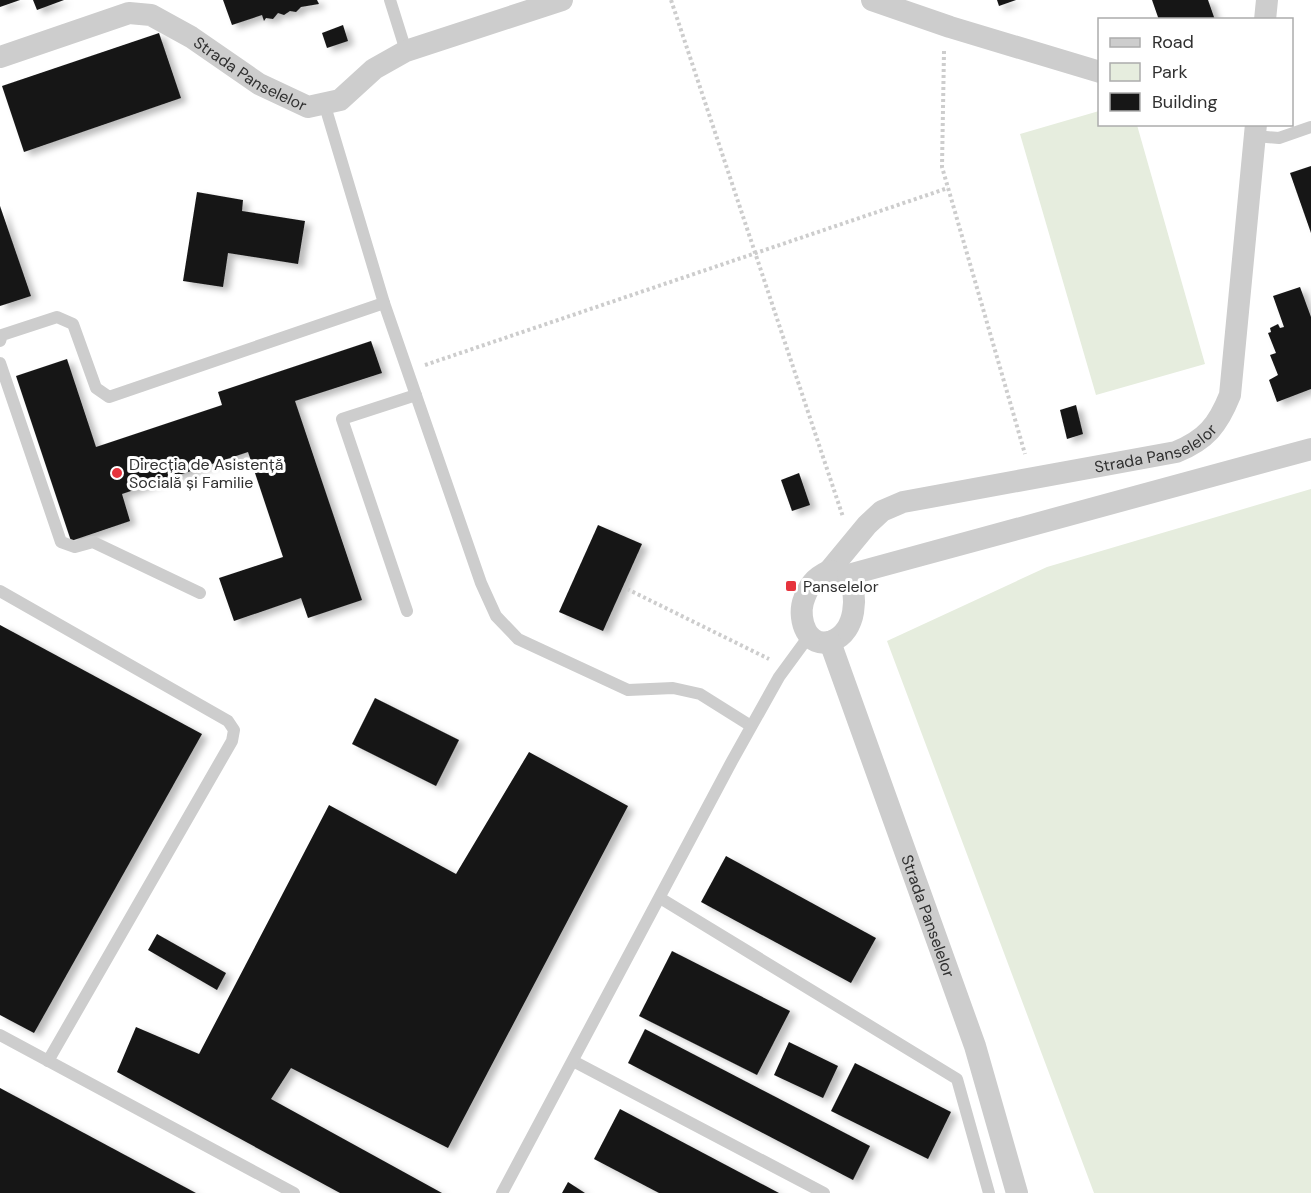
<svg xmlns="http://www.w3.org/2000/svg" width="1311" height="1193" font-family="'DM Sans',sans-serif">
  <defs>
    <filter id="shadow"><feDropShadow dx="6" dy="4" stdDeviation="3" flood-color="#0004"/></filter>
  </defs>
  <rect width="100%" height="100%" fill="#fff"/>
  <g fill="#e6edde">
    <polygon points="1099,111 1100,124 1137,125 1205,364 1096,395 1020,134"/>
    <polygon points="1311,489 1311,1193 1094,1193 887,641 1047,567"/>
  </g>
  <g fill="#171717" filter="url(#shadow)">
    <polygon points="0,0 20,0 0,7"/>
    <polygon points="33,0 64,0 37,10"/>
    <polygon points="223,0 317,0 319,4 301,7 296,12 290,11 284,15 278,13 273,19 266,18 264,21 262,15 232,25"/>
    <polygon points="997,0 1016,0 999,6"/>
    <polygon points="1152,0 1208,0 1215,20 1159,20"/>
    <polygon points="343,25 348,41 327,48 322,33"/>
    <polygon points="159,33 181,98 24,152 2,86"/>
    <polygon points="1311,166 1311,233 1290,173"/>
    <polygon points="197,192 243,200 242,211 305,221 298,264 228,253 223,287 183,281"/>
    <polygon points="0,206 31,296 0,306"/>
    <polygon points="1300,287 1311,317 1311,389 1277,402 1269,380 1278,375 1270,355 1276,353 1268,333 1271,332 1270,328 1278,324 1280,328 1284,327 1273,296"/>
    <polygon points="371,341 382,373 295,401 362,600 308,618 301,598 234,621 219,578 283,557 248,452 122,494 130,521 71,541 16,376 67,359 96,447 222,405 218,392"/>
    <polygon points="1076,405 1083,434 1067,439 1060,410"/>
    <polygon points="799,473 810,505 792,511 781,480"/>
    <polygon points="598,525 642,544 603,631 559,612"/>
    <polygon points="0,625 202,734 34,1033 0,1015"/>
    <polygon points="375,698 459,740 436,786 352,744"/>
    <polygon points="529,752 628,806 448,1148 291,1068 271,1099 442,1193 340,1193 117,1072 136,1027 199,1054 329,805 456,874"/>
    <polygon points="726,856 876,938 851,983 701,902"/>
    <polygon points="157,934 226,973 217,990 148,950"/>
    <polygon points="672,951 790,1011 757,1075 639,1016"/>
    <polygon points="645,1029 870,1146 853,1180 628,1063"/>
    <polygon points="789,1042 838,1066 823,1098 774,1075"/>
    <polygon points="855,1063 951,1112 928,1159 831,1111"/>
    <polygon points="0,1088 196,1193 0,1193"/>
    <polygon points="620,1109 779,1193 659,1193 594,1159"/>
    <polygon points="568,1182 585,1193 562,1193"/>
  </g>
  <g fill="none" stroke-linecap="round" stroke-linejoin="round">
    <g stroke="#cdcdcd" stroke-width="4" stroke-dasharray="3 3" stroke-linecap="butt">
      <polyline points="671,0 843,517"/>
      <polyline points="944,51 942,167 1025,454"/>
      <polyline points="425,365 948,188"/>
      <polyline points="627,589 769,659"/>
    </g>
    <g stroke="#cdcdcd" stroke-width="12">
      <polyline points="390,0 406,51"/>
      <polyline points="325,106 384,303 481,583 496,616 518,639 628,690 673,688 700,694 751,726"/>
      <polyline points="1255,136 1279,138 1311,127"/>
      <polyline points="0,341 2,335 57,317 73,324 96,388 109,397 384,303"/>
      <polyline points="0,363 61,542 75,547 93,542 200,593"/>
      <polyline points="0,591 228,721 234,730 232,741 48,1061"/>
      <polyline points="407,611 342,419 416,395"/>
      <polyline points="660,898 957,1079 989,1193"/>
      <polyline points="0,1035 294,1193"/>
      <polyline points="573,1061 824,1193"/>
      <polyline points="502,1193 732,761 779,677 809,636"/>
    </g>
    <g stroke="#cdcdcd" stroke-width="22">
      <polyline points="872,0 950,27 1100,72"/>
      <polyline points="1265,20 1267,0"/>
      <path id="s1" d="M 0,57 L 129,13 L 151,15 L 191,37 L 259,84 L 308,107 L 340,100 L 374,69 L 406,51 L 562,0"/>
      <path id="s2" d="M 829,571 L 867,525 L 882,511 L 903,502 L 1176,452 C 1206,440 1218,425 1230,395 L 1256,124"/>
      <path d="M 829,571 L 848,575 C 858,595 857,631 832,641 C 807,650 798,619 803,602 C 808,586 814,578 829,571 Z"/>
      <polyline points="848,575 1311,449"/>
      <path id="s3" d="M 830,642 L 975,1046 L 1017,1193"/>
    </g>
  </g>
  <g fill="#e6343d" stroke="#fff" stroke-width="2">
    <circle cx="117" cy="473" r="6"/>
    <rect x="785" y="580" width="12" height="12" rx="3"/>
  </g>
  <g text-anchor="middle" stroke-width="6" stroke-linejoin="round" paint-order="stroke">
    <g font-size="16" fill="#303030" stroke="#fff">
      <text dy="6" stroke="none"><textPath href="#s1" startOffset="274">Strada Panselelor</textPath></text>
      <text dy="6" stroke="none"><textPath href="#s2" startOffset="362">Strada Panselelor</textPath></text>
      <text dy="6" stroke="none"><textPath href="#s3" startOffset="291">Strada Panselelor</textPath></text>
    </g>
    <g font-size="16" fill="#303030" stroke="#fff" text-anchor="start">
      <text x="129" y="470">Direcția de Asistență<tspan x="129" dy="18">Socială și Familie</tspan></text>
      <text x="803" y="592">Panselelor</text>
    </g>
  </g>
  <rect x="1098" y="18" width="195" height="108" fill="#ffffff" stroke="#acacac" stroke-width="1.5"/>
  <rect x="1110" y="38" width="30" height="9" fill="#cdcdcd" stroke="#acacac" stroke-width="1.5"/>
  <text x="1152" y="48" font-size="18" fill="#303030">Road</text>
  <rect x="1110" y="63" width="30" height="18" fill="#e6edde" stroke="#acacac" stroke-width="1.5"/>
  <text x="1152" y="78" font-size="18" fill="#303030">Park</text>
  <rect x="1110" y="93" width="30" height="18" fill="#171717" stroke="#acacac" stroke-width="1.5"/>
  <text x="1152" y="108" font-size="18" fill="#303030">Building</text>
</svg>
